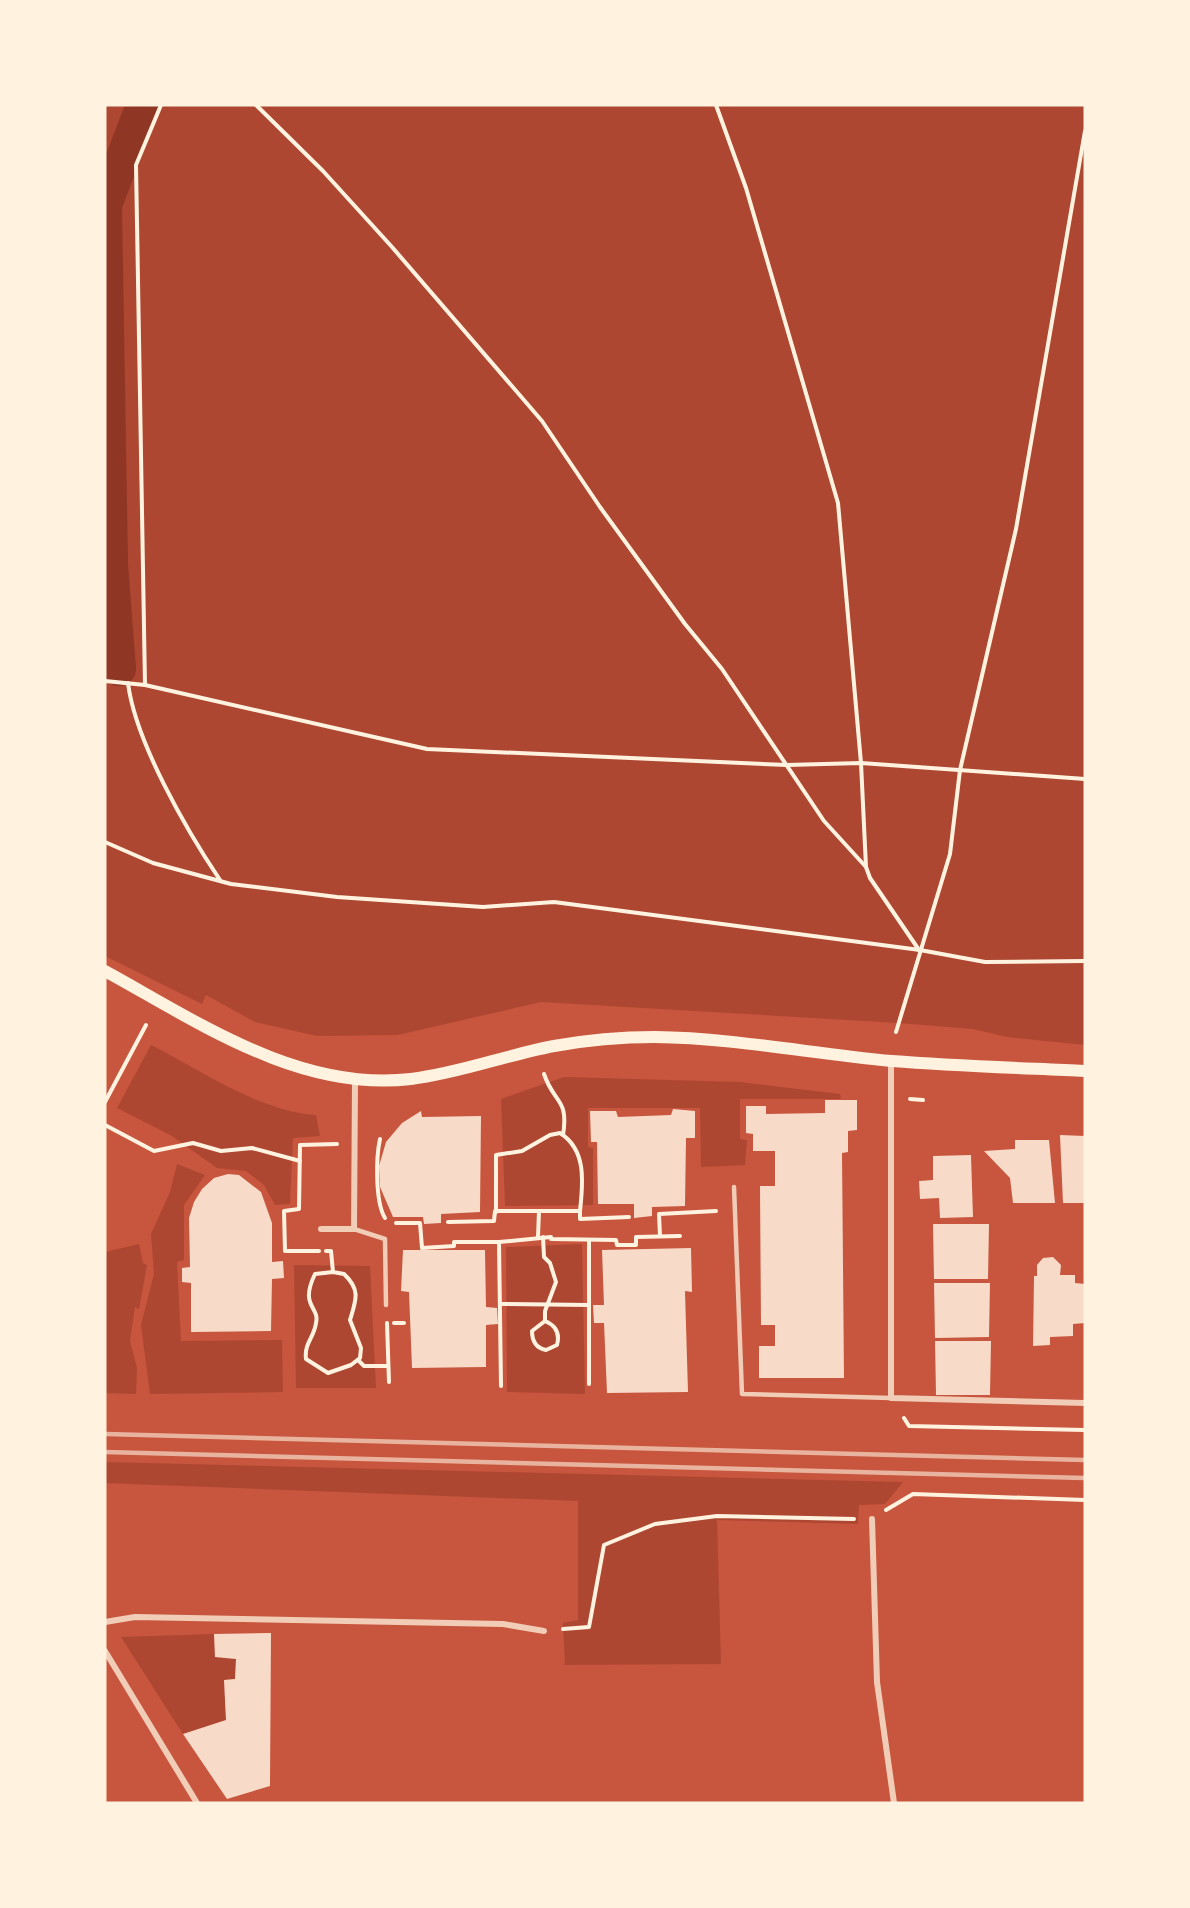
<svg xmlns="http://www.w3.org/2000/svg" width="1190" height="1908" font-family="Lato,sans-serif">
  <rect width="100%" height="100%" fill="#c8553d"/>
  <g fill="#ae4732">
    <polygon points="105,105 1085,105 1085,1045 1007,1037 973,1029 898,1023 541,1002 398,1035 317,1036 255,1022 206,995 202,1004 105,956"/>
    <path d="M 151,1045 C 201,1070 260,1112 316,1115 L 320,1136 L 293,1138 L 290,1204 L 275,1205 L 264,1185 L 246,1171 L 217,1168 L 172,1136 L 117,1108 Z"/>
    <polygon points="564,1077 740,1082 840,1094 841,1099 740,1099 740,1139 747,1140 745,1165 701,1167 700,1108 588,1108 588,1147 593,1148 593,1205 505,1206 501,1099"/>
    <polygon points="177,1164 205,1175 184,1205 184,1260 177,1262 181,1341 282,1340 283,1392 150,1394 141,1325 154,1274 151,1234 170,1192"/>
    <polygon points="139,1244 143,1263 147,1265 139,1309 135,1307 130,1341 137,1368 136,1394 105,1393 105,1252"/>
    <polygon points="582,1244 585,1394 507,1392 506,1247"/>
    <polygon points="294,1265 370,1266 376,1388 296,1388"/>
    <polygon points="105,1462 903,1482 885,1504 859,1505 858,1524 717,1520 721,1664 565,1665 563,1623 578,1620 578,1501 105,1483"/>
    <polygon points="214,1634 215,1657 236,1659 235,1679 224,1680 226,1720 183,1734 121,1637"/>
  </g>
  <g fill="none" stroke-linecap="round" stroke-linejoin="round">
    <polyline stroke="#8f3625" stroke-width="34" points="119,669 111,564 105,205 143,105"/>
  </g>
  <g fill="#f7dbc8">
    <polygon points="825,1100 857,1100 857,1130 848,1131 848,1152 842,1153 844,1378 759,1378 759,1346 775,1346 775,1325 761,1325 760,1186 775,1186 775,1151 753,1151 753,1134 746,1133 746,1106 766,1106 766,1114 825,1113"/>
    <polygon points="673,1109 695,1111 695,1138 686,1138 685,1206 652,1207 652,1216 634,1218 634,1204 598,1204 597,1142 591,1142 590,1111 616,1111 618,1117 671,1115"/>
    <polygon points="421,1111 422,1117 481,1116 480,1212 441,1214 441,1223 424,1224 423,1217 393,1217 380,1187 379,1166 386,1142 402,1123"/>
    <polygon points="1060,1135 1085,1136 1085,1203 1063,1203"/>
    <polygon points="1015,1140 1049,1140 1055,1203 1013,1203 1010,1178 984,1151 1015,1149"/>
    <polygon points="971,1155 973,1217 940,1218 939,1198 920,1199 919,1181 933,1180 933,1156"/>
    <polygon points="228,1174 239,1175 261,1192 272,1223 272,1262 283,1261 284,1278 272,1279 271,1331 191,1332 191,1283 182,1282 182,1268 190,1267 189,1218 194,1202 202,1189 214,1178"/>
    <polygon points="933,1224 989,1224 988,1279 934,1279"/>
    <polygon points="691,1248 692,1292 685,1291 688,1392 607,1393 604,1323 594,1323 593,1305 604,1305 602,1250"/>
    <polygon points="403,1250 485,1250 486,1307 497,1308 498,1324 486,1325 486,1367 412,1368 409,1292 401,1291"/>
    <polygon points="1053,1257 1061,1265 1060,1275 1075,1275 1075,1283 1085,1284 1085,1323 1073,1324 1073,1336 1050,1337 1050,1345 1033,1346 1034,1276 1037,1276 1037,1265 1043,1258"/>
    <polygon points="934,1283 990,1283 989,1337 935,1338"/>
    <polygon points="935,1341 991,1341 990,1395 936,1395"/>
    <polygon points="271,1633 270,1786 227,1799 183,1734 226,1720 224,1680 235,1679 236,1659 215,1657 214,1634"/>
  </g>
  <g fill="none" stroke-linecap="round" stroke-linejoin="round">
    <g stroke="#fff3e0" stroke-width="4">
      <polyline points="256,105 323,171 392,247 542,421 600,507 685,624 722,669 824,821 866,867"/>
      <polyline points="716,105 746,188 838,503 861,763 866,867 870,878 919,950"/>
      <polyline points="105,681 145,685 427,749 787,765 861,763 1085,779"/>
      <path d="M 128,683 C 135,741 187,831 220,880"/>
      <polyline points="145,685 136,165 161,105"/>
      <polyline points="105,842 153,863 231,884 337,897 483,907 554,902 920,950 985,962 1085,961"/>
      <polyline points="896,1032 950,854 960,770 1016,529 1085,131"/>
      <path d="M 544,1074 C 554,1104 569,1098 563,1135"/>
      <polyline points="910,1099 923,1100"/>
      <polyline points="105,1102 146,1025"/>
      <polyline points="105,1125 154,1151 193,1143 221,1151 252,1148 300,1161"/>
      <path d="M 380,1139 C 376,1157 375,1202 385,1218"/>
      <path d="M 496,1212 L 496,1155 L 522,1151 L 550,1135 L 560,1133 C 587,1150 583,1183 580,1211"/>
      <polyline points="448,1222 494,1221 495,1211 580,1211 580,1219 629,1217"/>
      <polyline points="396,1223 420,1223 422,1248 454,1246 454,1242 499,1242 501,1386"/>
      <polyline points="660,1236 659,1214 716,1211"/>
      <polyline points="538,1237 539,1211"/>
      <path d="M 543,1237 L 544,1257 L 550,1263 L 556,1282 L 545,1311 L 545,1321 L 532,1331 C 532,1341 536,1348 546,1350 L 557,1345 C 560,1334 557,1326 545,1321"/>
      <polyline points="499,1242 551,1237 551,1239 616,1240 617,1245 636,1245 636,1237 680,1236"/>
      <polyline points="319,1251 285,1251 284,1211 299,1209 300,1145 337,1144"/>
      <path d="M 326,1251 L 331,1251 L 333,1272 L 315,1274 C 299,1307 320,1306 316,1323 C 314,1338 304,1343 306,1359 L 328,1373 L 351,1365 L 360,1358 L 361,1348 L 350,1320 C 356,1300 361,1290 344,1274 L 333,1272"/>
      <polyline points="500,1304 589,1305"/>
      <polyline points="387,1323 389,1382"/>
      <polyline points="394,1323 404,1323"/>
      <polyline points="358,1360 364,1366 388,1366"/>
      <polyline points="589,1384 589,1240"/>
      <polyline points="904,1418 909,1426 1085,1430"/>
      <polyline points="886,1510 913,1494 1085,1500"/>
      <polyline points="563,1629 589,1627 604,1545 655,1524 717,1516 854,1519"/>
    </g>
    <g stroke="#f1ccb7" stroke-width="4.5">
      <polyline points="734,1187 742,1394 891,1398"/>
      <polyline points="354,1229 385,1239 386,1305"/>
    </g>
    <g stroke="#f1ccb7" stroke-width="6">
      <polyline points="891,1061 891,1398 1085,1403"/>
      <polyline points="321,1229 354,1229 355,1080"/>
      <polyline points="872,1519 877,1682 894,1803"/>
      <polyline points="105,1622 135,1617 503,1624 544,1631"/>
      <polyline points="105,1651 197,1803"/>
    </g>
    <path stroke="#fff3e0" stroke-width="12" d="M 105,971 C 198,1022 299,1092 411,1079 C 460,1073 506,1055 554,1046 C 587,1040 622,1037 655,1037 C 735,1038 813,1054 892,1061 C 956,1066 1021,1068 1085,1071"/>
    <g stroke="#e9b49f" stroke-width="4.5">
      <polyline points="105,1434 1085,1460"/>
      <polyline points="105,1452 1085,1478"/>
    </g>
  </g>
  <rect width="1190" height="1908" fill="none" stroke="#fff3e0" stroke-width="213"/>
</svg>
